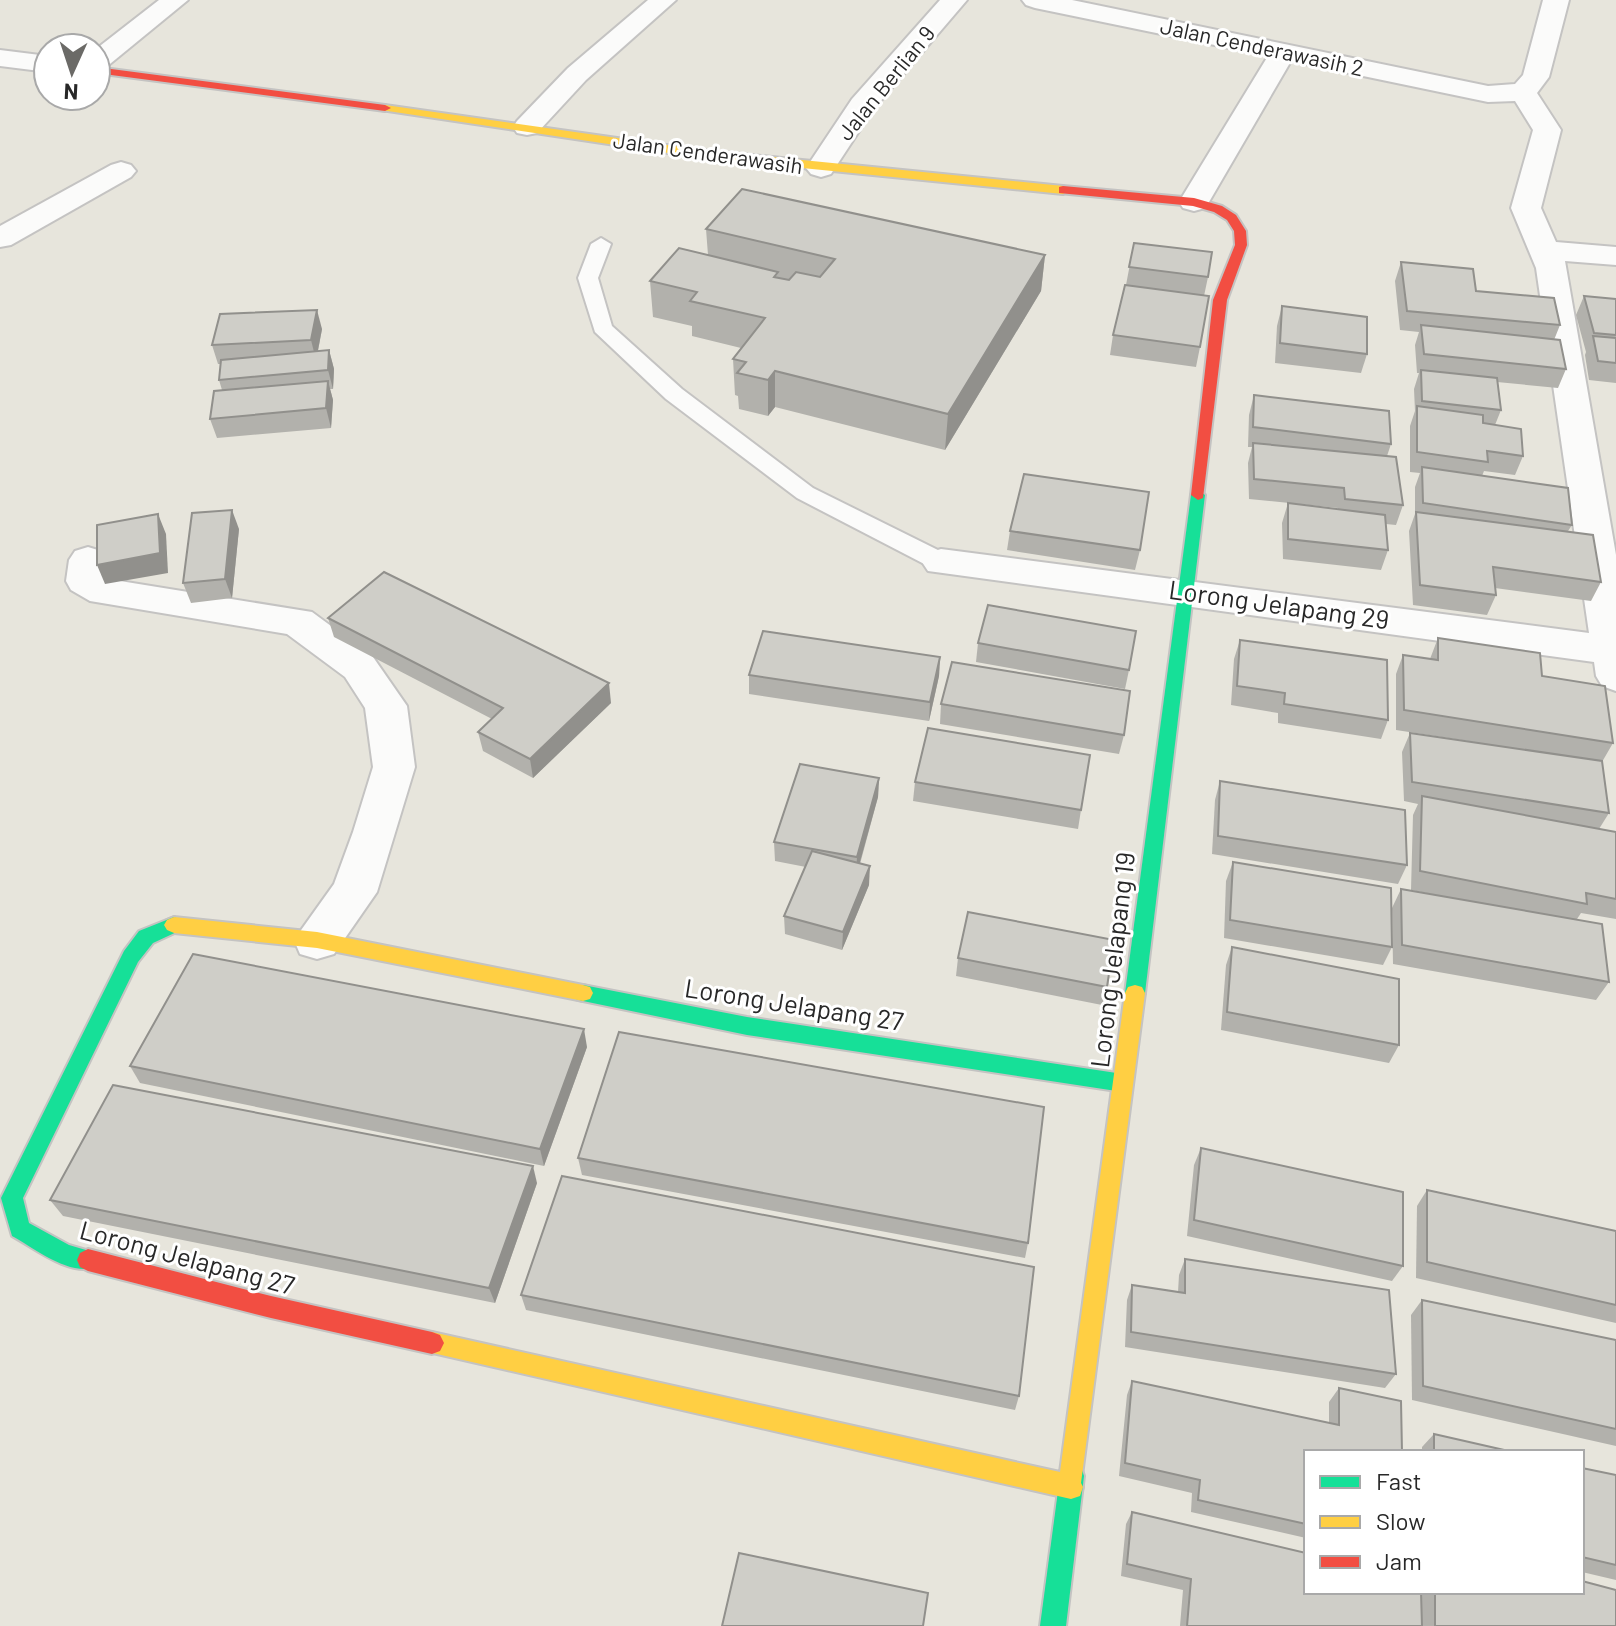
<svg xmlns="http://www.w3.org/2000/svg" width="1616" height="1626" font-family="Barlow,sans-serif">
  <rect width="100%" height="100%" fill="#e7e5dc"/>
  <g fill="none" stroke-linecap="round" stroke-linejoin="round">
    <g stroke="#c4c3c2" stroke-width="4">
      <polygon id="lane" points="601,238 611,244 598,278 612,326 682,389 813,488 950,556 953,562 950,568 932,568 797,498 666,399 595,332 578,278 591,244"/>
    </g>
    <g stroke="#c4c3c2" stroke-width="4">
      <g id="street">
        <polygon points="159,0 188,0 105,68 96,70 96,49"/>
        <polygon points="648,0 676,0 586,80 537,133 527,135 517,133 513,127 517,121 568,68"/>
        <polygon points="940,0 967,0 873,110 831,174 821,177 811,174 806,168 852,99"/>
        <polygon points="1022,0 1072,0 1488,86 1515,84 1523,75 1543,0 1569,0 1549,77 1537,93 1561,130 1541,208 1556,242 1616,247 1616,265 1565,261 1616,555 1616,691 1602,686 1596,676 1594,662 928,571 922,562 928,553 941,549 1589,633 1536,268 1511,208 1533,130 1515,101 1488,102 1291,61 1209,202 1205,208 1194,211 1183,208 1179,202 1268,56 1035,8 1026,5"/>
        <polygon points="0,50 48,56 48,72 0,66"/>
        <polygon points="121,162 131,165 136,171 131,177 11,245 0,247 0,226 111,165"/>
        <polygon points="88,547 101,551 107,560 105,575 114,580 312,612 373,657 407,706 415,767 377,892 334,954 317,959 300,954 294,940 334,884 353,832 373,767 365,708 345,677 287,634 90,601 71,590 66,581 69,560 75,551"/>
      </g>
    </g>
    <g stroke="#c4c3c2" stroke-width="4">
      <g id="fast">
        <polygon points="1198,490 1205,495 1145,993 1142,999 1135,1001 1128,999 1125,993 1191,495"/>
        <path d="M 174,917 L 181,920 L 184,925 L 181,930 L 153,943 L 138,962 L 23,1198 L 29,1223 L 69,1245 L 96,1253 L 99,1260 L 96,1267 C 70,1277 34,1248 12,1236 L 1,1198 L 124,951 L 139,931 Z"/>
        <polygon points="583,985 747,1017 1123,1074 1130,1077 1133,1083 1130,1089 1123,1092 747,1035 583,1001 576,999 573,993 576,987"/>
        <polygon points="1072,1464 1081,1467 1084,1476 1066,1626 1040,1626 1060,1476 1063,1467"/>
      </g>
    </g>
    <g stroke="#c4c3c2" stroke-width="4">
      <g id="slow">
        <polygon points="385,105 702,150 1063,186 1069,190 1063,194 702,158 381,110 381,106"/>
        <polygon points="174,917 317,932 583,985 590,987 593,993 590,999 583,1001 317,948 174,933 167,930 164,925 167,920"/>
        <polygon points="1135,985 1142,987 1145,993 1081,1483 1083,1487 1080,1496 1071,1499 424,1351 420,1343 424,1335 432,1332 1060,1472 1125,993 1128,987"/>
      </g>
    </g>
    <g stroke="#c4c3c2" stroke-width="4">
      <g id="jam">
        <polygon points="96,67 385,105 391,108 385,111 96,73"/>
        <polygon points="1063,186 1194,198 1222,206 1236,215 1246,231 1247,245 1227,300 1203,498 1198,500 1191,495 1213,300 1235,245 1234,231 1227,220 1214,212 1193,206 1059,193 1059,187"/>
        <polygon points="88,1249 271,1296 432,1332 440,1335 444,1343 440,1351 432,1354 271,1318 88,1271 80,1267 77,1260 80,1253"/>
      </g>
    </g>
    <use href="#lane" fill="#fbfbfa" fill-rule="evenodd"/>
    <use href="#street" fill="#fbfbfa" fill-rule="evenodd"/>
    <use href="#fast" fill="#16e098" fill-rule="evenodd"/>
    <use href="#slow" fill="#ffcf43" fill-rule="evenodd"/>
    <use href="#jam" fill="#f24e42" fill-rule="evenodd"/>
  </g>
  <g fill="#b2b1ac">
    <polygon points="706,229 1045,255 1041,291 945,450 775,407 768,416 739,409 738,396 735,395 733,359 741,348 692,336 692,326 653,317 650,281 708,255"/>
    <polygon points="1134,243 1208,277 1204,296 1200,347 1196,367 1110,355 1113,335 1126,285"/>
    <polygon points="1401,262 1476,291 1560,325 1554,340 1566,369 1558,388 1497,382 1501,410 1495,425 1523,456 1515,475 1484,471 1482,476 1572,525 1568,531 1601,582 1591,601 1495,588 1496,595 1487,615 1413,605 1409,531 1415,514 1415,487 1420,473 1410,472 1410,426 1415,411 1414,389 1419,373 1417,373 1415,345 1419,332 1400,330 1395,281"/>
    <polygon points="1584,296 1616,299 1616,383 1589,380 1585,355 1586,352 1576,315"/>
    <polygon points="1282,306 1367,354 1361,373 1275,363 1277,326"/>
    <polygon points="322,329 318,351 329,350 334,369 333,389 330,389 333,400 331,428 217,438 210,419 222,390 219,380 221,364 218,364 212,345"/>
    <polygon points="1254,395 1391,444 1387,456 1403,505 1396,525 1386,524 1388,550 1381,570 1283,559 1282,523 1288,503 1338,509 1338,508 1249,499 1248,463 1252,447 1248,447 1249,415"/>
    <polygon points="239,529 232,598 191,603 183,583"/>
    <polygon points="1010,531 1140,550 1135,570 1007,550"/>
    <polygon points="328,618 611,703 533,778 483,751 478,732 492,719 334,637"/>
    <polygon points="1438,638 1542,676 1613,743 1602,762 1609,813 1599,829 1616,832 1616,919 1581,913 1577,919 1609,982 1596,1000 1393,964 1392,908 1401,889 1463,900 1411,890 1413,815 1418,804 1404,801 1402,752 1410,733 1481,743 1396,730 1396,674 1403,655 1430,659"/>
    <polygon points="1240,640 1388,720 1381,739 1278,723 1278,713 1231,705 1234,659"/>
    <polygon points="978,643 1129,670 1125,689 976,662"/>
    <polygon points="940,657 939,676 929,721 749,694 749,675"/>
    <polygon points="941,704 1124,735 1119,754 940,724"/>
    <polygon points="879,778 878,797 860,864 869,885 842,950 785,934 784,916 806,867 775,861 774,842"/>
    <polygon points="1220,781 1407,865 1398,884 1212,854 1215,800"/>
    <polygon points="915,782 1081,810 1078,829 913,801"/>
    <polygon points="1233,862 1392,947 1383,965 1224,938 1226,881"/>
    <polygon points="1232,947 1399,1045 1389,1063 1221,1030 1226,965"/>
    <polygon points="958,958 1107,987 1102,1005 956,976"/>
    <polygon points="587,1047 544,1166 140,1083 130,1066"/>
    <polygon points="1201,1148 1403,1266 1392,1281 1187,1236 1194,1165"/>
    <polygon points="578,1158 1028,1243 1025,1258 582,1175"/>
    <polygon points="537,1183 495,1303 63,1216 50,1200"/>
    <polygon points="1427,1190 1616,1231 1616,1323 1416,1278 1417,1206"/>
    <polygon points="1185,1259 1396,1374 1385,1388 1125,1347 1127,1300 1132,1285 1178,1292 1179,1275"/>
    <polygon points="521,1295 1019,1396 1015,1410 526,1310"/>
    <polygon points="1422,1300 1616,1340 1616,1446 1412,1400 1411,1315"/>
    <polygon points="1132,1381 1329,1423 1329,1402 1339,1388 1401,1401 1306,1452 1306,1538 1191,1512 1192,1493 1119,1476 1127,1395"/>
    <polygon points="1434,1434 1513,1452 1422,1452 1422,1447"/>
    <polygon points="1582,1468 1616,1475 1616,1580 1582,1572"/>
    <polygon points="1132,1512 1422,1626 1180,1626 1183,1590 1121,1576 1126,1524"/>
    <polygon points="1422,1592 1582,1592 1616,1626 1422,1626"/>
  </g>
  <g fill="#91908c">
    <polygon points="1045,255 1041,291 945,450 948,414"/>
    <polygon points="317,310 322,329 316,360 311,340"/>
    <polygon points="329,350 334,369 333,389 328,370"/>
    <polygon points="775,371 775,407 768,416 768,380"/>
    <polygon points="328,381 333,400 331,428 326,408"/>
    <polygon points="232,510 239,529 232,598 225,579"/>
    <polygon points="158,514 166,534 168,573 105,584 97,565"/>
    <polygon points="940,657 939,676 929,721 930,702"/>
    <polygon points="609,683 611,703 533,778 530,759"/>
    <polygon points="879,778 878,797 856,876 857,857"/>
    <polygon points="870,866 869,885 842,950 843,932"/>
    <polygon points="584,1029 587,1047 544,1166 540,1149"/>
    <polygon points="533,1166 537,1183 495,1303 489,1288"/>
  </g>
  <g fill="#cfcec8" stroke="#91908c" stroke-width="2">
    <polygon points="742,189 1045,255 948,414 775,371 768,380 737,373 746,362 733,359 765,318 690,301 697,292 650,281 679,248 778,272 774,277 789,280 796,272 820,277 835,259 706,229"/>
    <polygon points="1134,243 1212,252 1208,277 1129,267"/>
    <polygon points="1401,262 1473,269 1476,291 1554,298 1560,325 1407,311"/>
    <polygon points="1125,285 1209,296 1200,347 1113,335"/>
    <polygon points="1584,296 1616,299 1616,335 1594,333"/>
    <polygon points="1282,306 1367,317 1367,354 1280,343"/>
    <polygon points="317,310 311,340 212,345 220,314"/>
    <polygon points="1421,325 1560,340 1566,369 1424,354"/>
    <polygon points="1593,336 1616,338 1616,363 1598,361"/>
    <polygon points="329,350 328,370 219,380 221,360"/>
    <polygon points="1421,370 1497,378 1501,410 1422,401"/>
    <polygon points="328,381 326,408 210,419 214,391"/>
    <polygon points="1254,395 1389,411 1391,444 1253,427"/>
    <polygon points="1417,406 1483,415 1483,423 1521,429 1523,456 1487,451 1488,462 1417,452"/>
    <polygon points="1253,443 1396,457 1403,505 1345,499 1344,488 1254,479"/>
    <polygon points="1422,467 1568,488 1572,525 1423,503"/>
    <polygon points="1024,474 1149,492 1140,550 1010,531"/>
    <polygon points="1288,503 1385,515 1388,550 1288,539"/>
    <polygon points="232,510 225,579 183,583 192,513"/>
    <polygon points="1416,512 1593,535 1601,582 1493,567 1496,595 1420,585"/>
    <polygon points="158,514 160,553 97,565 97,525"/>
    <polygon points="384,572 609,683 530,759 478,732 503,708 328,618"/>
    <polygon points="988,605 1136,631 1129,670 978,643"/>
    <polygon points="763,631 940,657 930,702 749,675"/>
    <polygon points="1438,638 1540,653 1542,676 1605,686 1613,743 1404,710 1403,655 1438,660"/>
    <polygon points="1240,640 1387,660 1388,720 1284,704 1285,693 1237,686"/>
    <polygon points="952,662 1130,691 1124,735 941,704"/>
    <polygon points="928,728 1090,755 1081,810 915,782"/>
    <polygon points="1410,733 1602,761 1609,813 1412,782"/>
    <polygon points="800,764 879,778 857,857 774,842"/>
    <polygon points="1220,781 1405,810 1407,865 1218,836"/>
    <polygon points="1422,796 1616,832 1616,899 1586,893 1587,904 1420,871"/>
    <polygon points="812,851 870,866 843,932 784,916"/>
    <polygon points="1233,862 1391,888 1392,947 1230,920"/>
    <polygon points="1401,889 1602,924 1609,982 1402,945"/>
    <polygon points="968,912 1114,940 1107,987 958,958"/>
    <polygon points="1232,947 1399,979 1399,1045 1227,1012"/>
    <polygon points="193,954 584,1029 540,1149 130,1066"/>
    <polygon points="619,1032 1044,1107 1028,1243 578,1158"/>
    <polygon points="113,1085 533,1166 489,1288 50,1200"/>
    <polygon points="1201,1148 1403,1192 1403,1266 1194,1220"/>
    <polygon points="562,1176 1034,1267 1019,1396 521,1295"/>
    <polygon points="1427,1190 1616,1231 1616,1305 1427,1262"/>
    <polygon points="1185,1259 1389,1290 1396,1374 1131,1332 1132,1285 1185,1293"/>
    <polygon points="1422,1300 1616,1340 1616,1429 1423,1386"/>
    <polygon points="1132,1381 1339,1425 1339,1388 1401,1401 1402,1452 1306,1452 1306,1524 1198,1500 1200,1480 1125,1463"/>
    <polygon points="1434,1434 1513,1452 1434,1452"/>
    <polygon points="1582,1468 1616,1475 1616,1565 1582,1557"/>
    <polygon points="1132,1512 1306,1553 1306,1592 1421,1592 1422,1626 1187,1626 1191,1579 1127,1564"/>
    <polygon points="739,1553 928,1593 923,1626 722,1626"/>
    <polygon points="1582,1581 1616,1590 1616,1626 1435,1626 1435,1592 1582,1592"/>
  </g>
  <g text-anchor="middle" stroke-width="6" stroke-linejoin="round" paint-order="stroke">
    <g font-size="22" fill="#282828" stroke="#fff">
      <text transform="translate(1262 47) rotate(12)" y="8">Jalan Cenderawasih 2</text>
      <text transform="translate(886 83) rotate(-51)" y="8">Jalan Berlian 9</text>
      <text transform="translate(708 153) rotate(8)" y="8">Jalan Cenderawasih</text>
    </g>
    <g font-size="26" fill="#282828" stroke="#fff">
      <text transform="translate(1279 605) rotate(8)" y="9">Lorong Jelapang 29</text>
      <text transform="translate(1113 960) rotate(-83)" y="9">Lorong Jelapang 19</text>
      <text transform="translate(794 1005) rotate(9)" y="9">Lorong Jelapang 27</text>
      <text transform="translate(187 1258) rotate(15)" y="9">Lorong Jelapang 27</text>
    </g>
  </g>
  <rect x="1304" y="1450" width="280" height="144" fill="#ffffff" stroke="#a9a9a9" stroke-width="2"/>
  <rect x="1320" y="1476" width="40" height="12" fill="#16e098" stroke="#a9a9a9" stroke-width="2"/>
  <text x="1376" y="1490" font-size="24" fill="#282828">Fast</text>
  <rect x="1320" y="1516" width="40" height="12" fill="#ffcf43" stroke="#a9a9a9" stroke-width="2"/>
  <text x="1376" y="1530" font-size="24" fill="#282828">Slow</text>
  <rect x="1320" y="1556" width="40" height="12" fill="#f24e42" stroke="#a9a9a9" stroke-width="2"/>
  <text x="1376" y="1570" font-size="24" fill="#282828">Jam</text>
  <g transform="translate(72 72) rotate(183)"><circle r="38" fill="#ffffff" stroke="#a9a9a9" stroke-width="2"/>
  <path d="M0-6L14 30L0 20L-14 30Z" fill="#6b6a67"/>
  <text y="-12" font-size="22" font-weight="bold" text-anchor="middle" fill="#282828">N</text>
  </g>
</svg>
